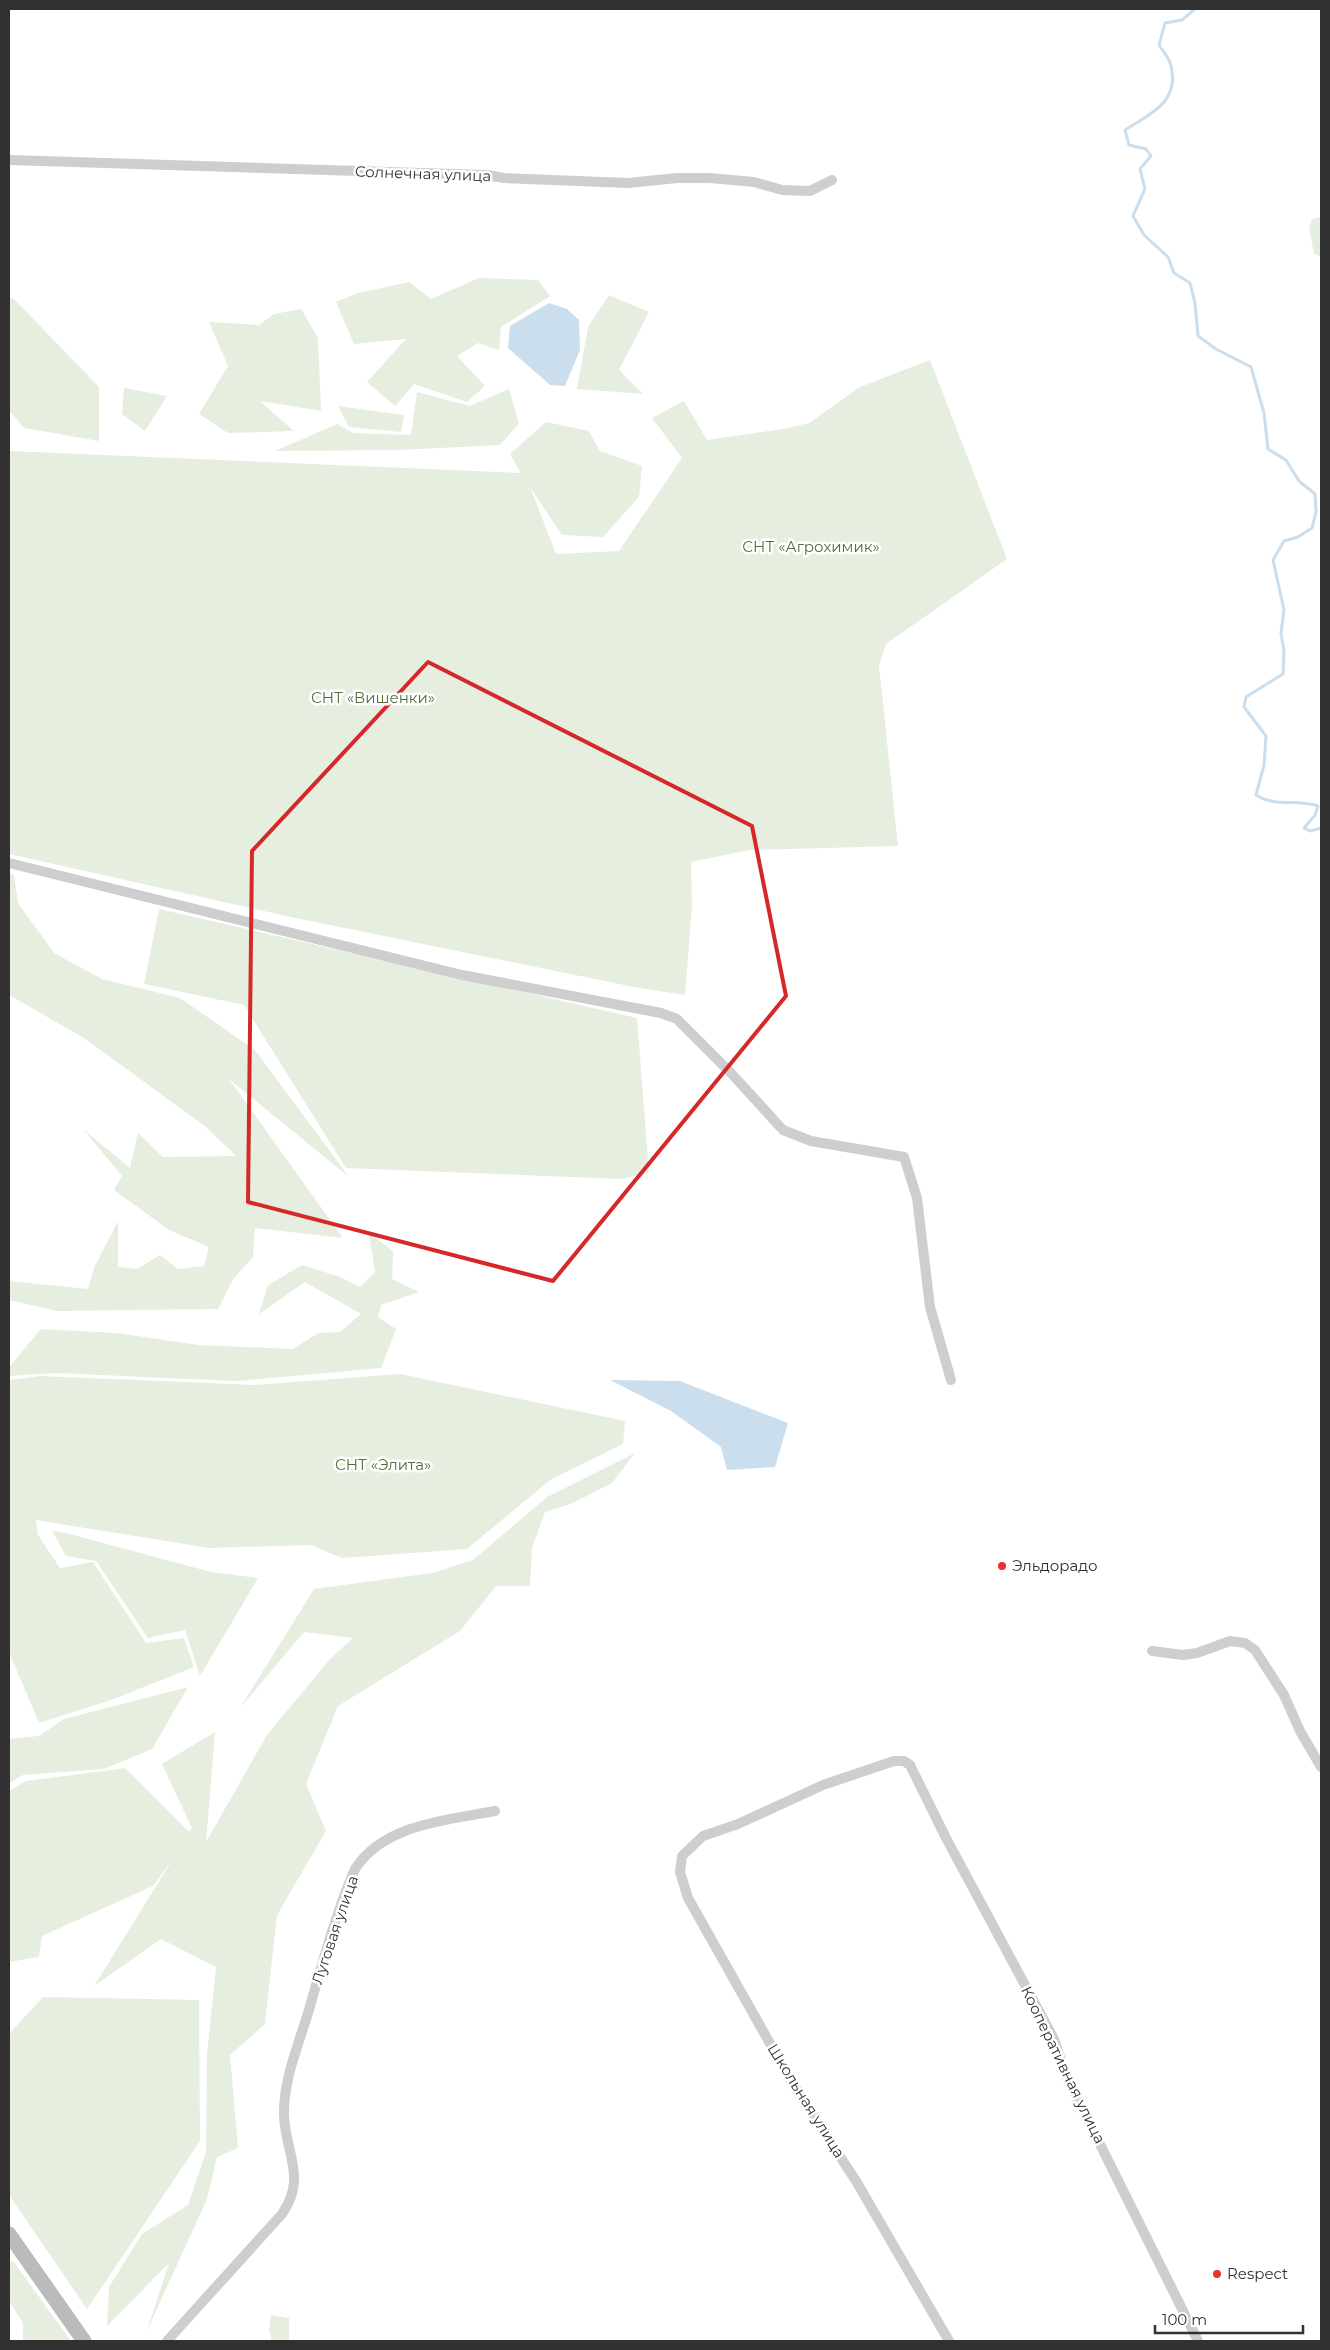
<svg xmlns="http://www.w3.org/2000/svg" width="1330" height="2350" font-family="Montserrat,sans-serif">
  <rect width="100%" height="100%" fill="#fff"/>
  <g fill="#e6eedf">
    <polygon points="1321,217 1321,257 1314,254 1309,228 1312,219"/>
    <polygon points="479,278 538,280 550,296 501,327 499,350 478,343 457,356 485,386 467,402 414,384 395,406 367,382 406,339 354,344 336,302 358,293 409,282 431,299"/>
    <polygon points="609,295 649,312 619,370 643,394 577,389 588,327"/>
    <polygon points="9,297 15,300 99,387 99,441 24,428 9,410"/>
    <polygon points="301,309 318,338 321,411 260,401 294,431 228,433 199,414 228,366 209,322 259,325 274,314"/>
    <polygon points="930,360 1007,559 886,644 879,665 898,846 750,850 691,862 692,906 685,995 634,987 286,916 9,854 9,451 521,473 510,454 546,422 589,431 600,451 642,466 639,497 603,537 562,535 530,487 556,554 619,551 682,458 652,418 684,401 707,440 783,429 809,423 860,387"/>
    <polygon points="124,388 167,396 145,431 122,414"/>
    <polygon points="509,389 519,424 500,445 398,450 275,451 337,424 353,433 411,435 417,392 470,406"/>
    <polygon points="338,406 404,415 401,432 349,427"/>
    <polygon points="9,873 14,875 18,903 54,953 102,979 180,998 255,1050 349,1177 229,1079 343,1238 255,1228 253,1257 233,1279 218,1309 57,1311 9,1300 9,1281 88,1289 94,1268 118,1221 118,1267 137,1269 160,1255 178,1269 204,1266 209,1247 169,1230 114,1190 122,1176 83,1129 130,1168 138,1133 163,1157 236,1156 206,1127 84,1038 9,995"/>
    <polygon points="159,909 637,1018 649,1173 621,1179 346,1168 244,1005 144,984"/>
    <polygon points="369,1233 393,1251 392,1279 419,1292 381,1305 378,1317 396,1329 381,1368 237,1381 55,1373 9,1376 9,1367 41,1329 116,1333 199,1345 293,1349 318,1333 340,1332 361,1314 305,1282 259,1314 268,1285 302,1265 340,1277 360,1287 375,1272"/>
    <polygon points="400,1374 625,1421 623,1444 550,1480 467,1549 342,1558 311,1545 209,1548 36,1520 38,1535 60,1568 93,1562 146,1643 184,1638 194,1667 111,1700 39,1723 9,1652 9,1380 40,1376 254,1385"/>
    <polygon points="635,1453 612,1483 573,1503 545,1512 532,1548 530,1586 496,1586 460,1631 338,1706 306,1784 326,1831 277,1915 265,2024 230,2055 238,2148 217,2157 207,2199 146,2333 169,2263 107,2326 109,2287 142,2234 188,2205 206,2152 207,2055 216,1967 161,1939 94,1986 173,1859 153,1886 42,1936 39,1957 9,1962 9,1791 26,1781 125,1768 189,1832 192,1828 162,1764 215,1732 206,1842 267,1735 330,1659 353,1638 304,1632 240,1708 314,1589 432,1573 473,1560 547,1497"/>
    <polygon points="52,1531 66,1533 211,1572 258,1578 200,1676 185,1630 148,1638 96,1561 66,1556"/>
    <polygon points="188,1687 152,1749 104,1769 23,1775 9,1783 9,1739 39,1736 64,1719"/>
    <polygon points="43,1997 199,2000 200,2141 87,2309 9,2195 9,2034"/>
    <polygon points="13,2261 71,2341 23,2341 23,2323 9,2301 9,2263"/>
    <polygon points="271,2315 289,2318 289,2341 272,2341 269,2330"/>
  </g>
  <g fill="#cbdeee">
    <polygon points="549,303 567,309 579,320 580,350 565,386 550,385 508,348 510,326"/>
    <polygon points="610,1380 680,1381 788,1423 775,1467 727,1470 721,1447 671,1411"/>
  </g>
  <g fill="none" stroke-linecap="round" stroke-linejoin="round">
    <path stroke="#cbdeee" stroke-width="3" d="M 1195,9 L 1182,20 L 1165,23 L 1159,45 C 1163,51 1170,59 1171,66 C 1180,102 1150,114 1125,130 L 1129,145 L 1146,149 L 1151,156 L 1140,169 L 1145,189 L 1133,216 L 1144,235 L 1168,257 L 1174,273 L 1190,283 L 1195,303 L 1198,336 L 1216,349 L 1251,367 L 1264,413 L 1268,449 L 1286,460 L 1299,481 L 1315,494 L 1316,512 L 1312,528 L 1298,537 L 1284,541 L 1273,560 L 1284,610 L 1281,633 L 1284,651 L 1283,674 L 1246,697 L 1244,707 L 1266,736 L 1264,765 L 1256,795 C 1276,808 1297,798 1318,806 L 1315,815 L 1304,828 L 1310,831 L 1321,828"/>
    <g stroke="#cecece" stroke-width="10">
      <polyline points="9,160 487,175 504,178 628,183 677,178 710,178 754,182 782,190 810,191 832,180"/>
      <polyline points="9,863 462,975 661,1013 677,1019 730,1072 783,1130 811,1141 904,1157 917,1198 930,1307 951,1380"/>
      <polyline points="1152,1651 1183,1655 1197,1653 1230,1641 1245,1643 1255,1650 1284,1695 1300,1731 1321,1767"/>
      <path d="M 167,2341 L 282,2214 C 307,2178 286,2155 284,2116 C 283,2081 298,2046 308,2013 C 322,1965 335,1915 355,1869 C 384,1824 447,1820 495,1811"/>
      <polyline points="949,2341 856,2181 794,2086 688,1898 680,1872 682,1856 703,1836 738,1824 823,1785 894,1761 904,1761 910,1765 946,1838 1054,2039 1066,2076 1198,2341"/>
    </g>
    <polyline stroke="#bbb" stroke-width="15" points="9,2234 84,2341"/>
  </g>
  <path fill="none" stroke="#d62828" stroke-width="4" stroke-linejoin="round" d="M 428,662 L 752,826 L 786,996 L 553,1281 L 248,1202 L 252,851 Z"/>
  <g fill="#ec2f32" stroke="#fff" stroke-width="2">
    <circle cx="1002" cy="1566" r="5"/>
    <circle cx="1217" cy="2274" r="5"/>
  </g>
  <g text-anchor="middle" stroke-width="5" stroke-linejoin="round" paint-order="stroke">
    <g font-size="15" fill="#313131" stroke="#fff">
      <text transform="translate(423 174) rotate(2)" y="5">Солнечная улица</text>
      <text transform="translate(335 1930) rotate(-71)" y="5">Луговая улица</text>
      <text transform="translate(1063 2065) rotate(64)" y="5">Кооперативная улица</text>
      <text transform="translate(806 2101) rotate(58)" y="5">Школьная улица</text>
    </g>
    <g font-size="15" fill="#516f3c" stroke="#fff">
      <text x="811" y="552">СНТ «Агрохимик»</text>
      <text x="373" y="703">СНТ «Вишенки»</text>
      <text x="383" y="1470">СНТ «Элита»</text>
    </g>
    <g font-size="15" fill="#313131" stroke="#fff" text-anchor="start">
      <text x="1012" y="1571">Эльдорадо</text>
      <text x="1227" y="2279">Respect</text>
    </g>
  </g>
  <rect width="1330" height="2350" fill="none" stroke="#313131" stroke-width="20"/>
  <path d="M1155 2325v8h148v-8" fill="none" stroke="#313131" stroke-width="2.5"/>
  <text x="1162" y="2325" font-size="15" fill="#313131" stroke="#ffffff" stroke-width="4" paint-order="stroke">100 m</text>
</svg>
